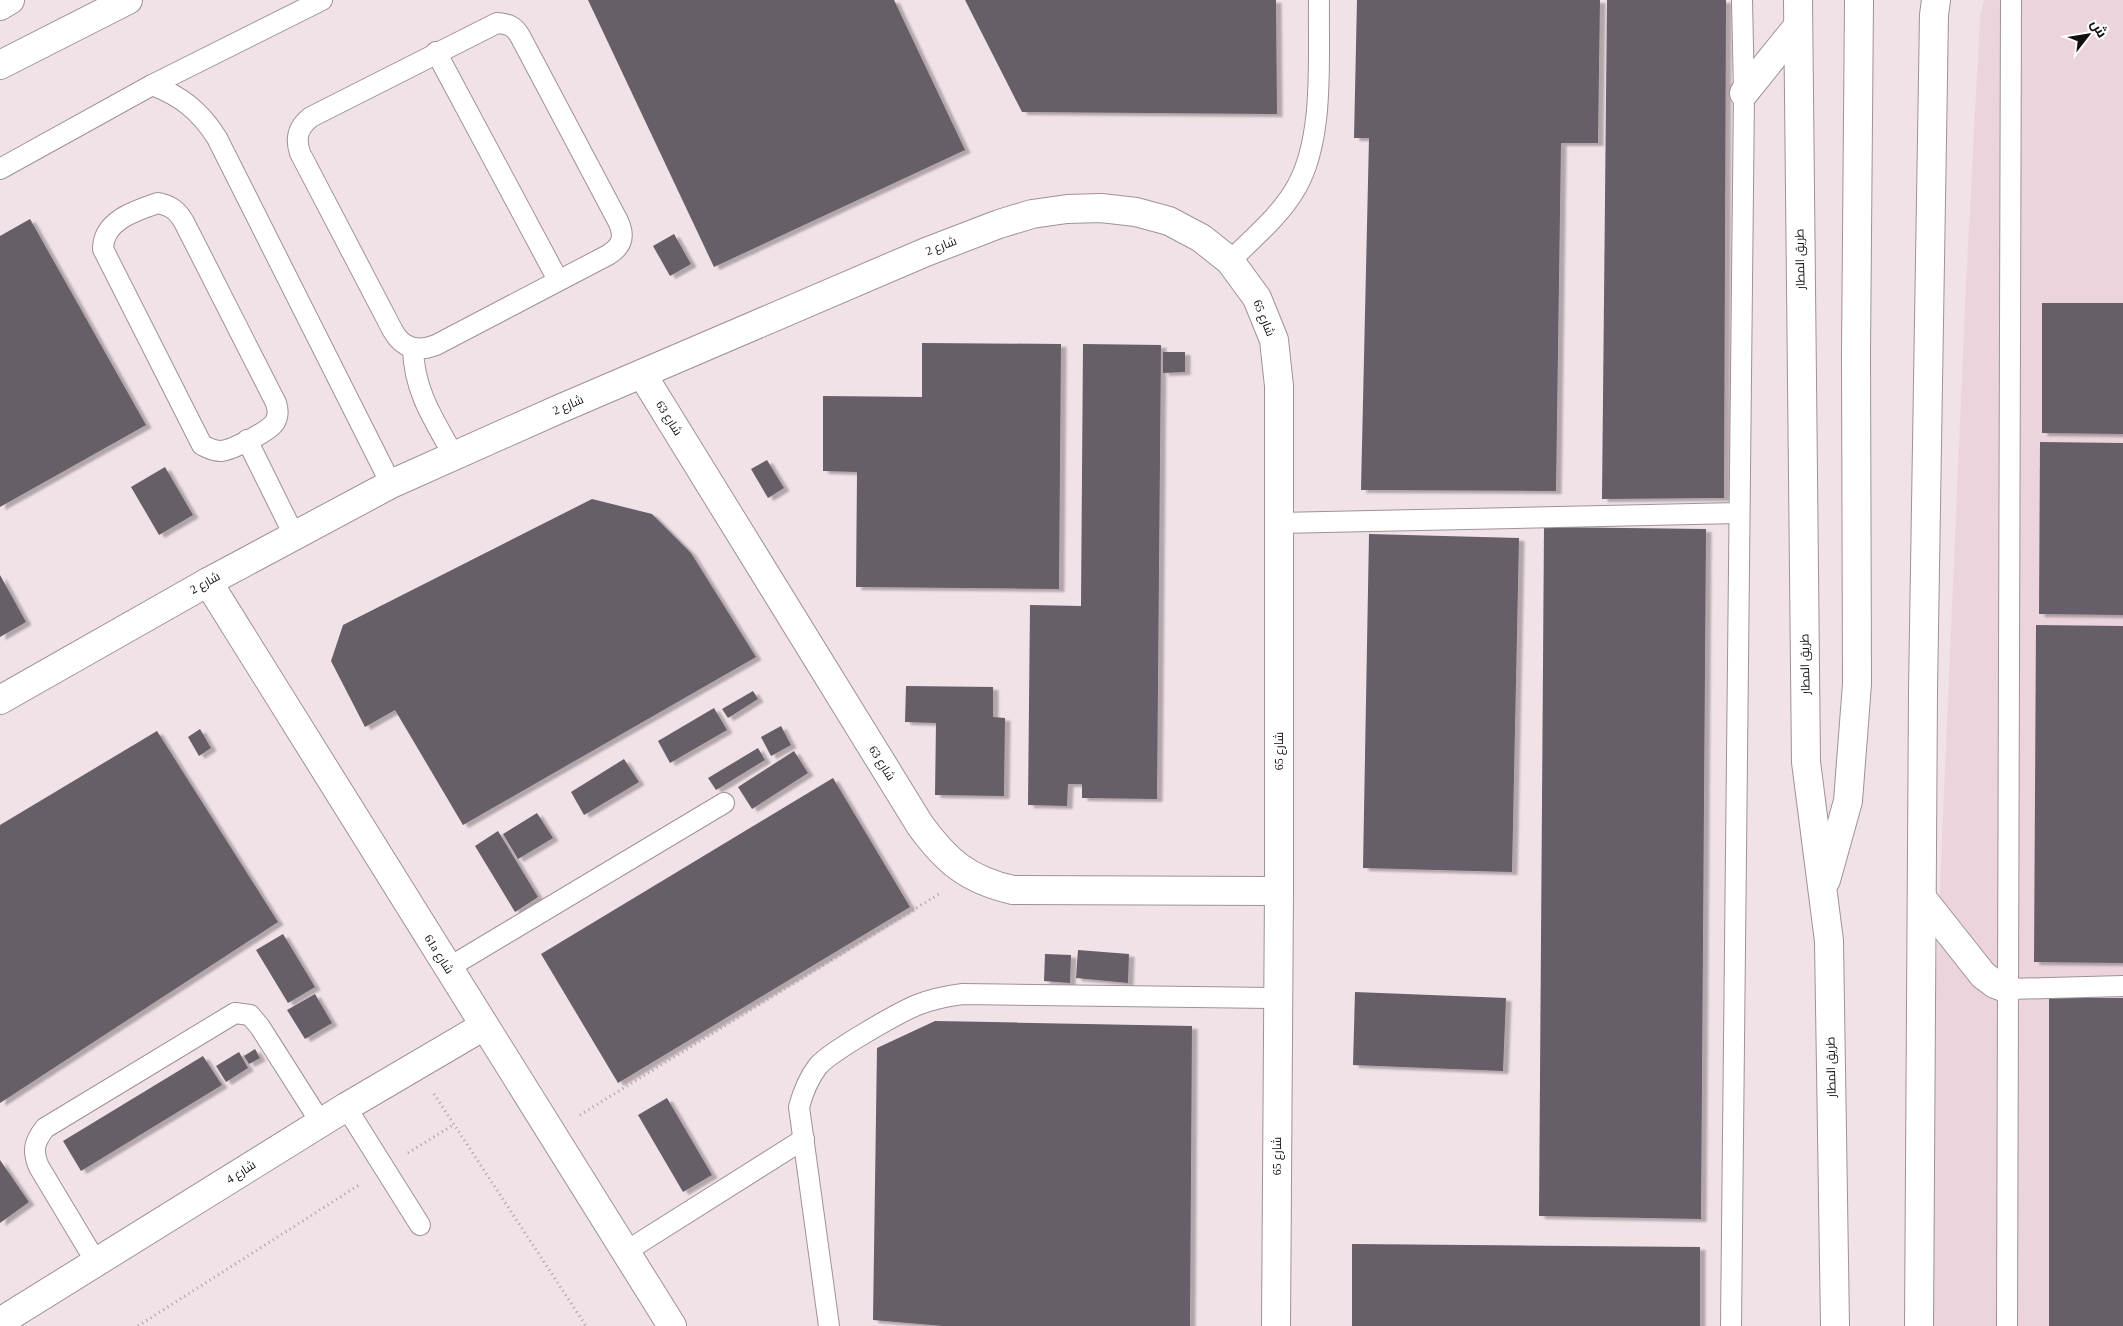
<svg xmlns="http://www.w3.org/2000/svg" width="2123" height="1326" font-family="'Times New Roman',Cairo,serif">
  <defs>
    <filter id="shadow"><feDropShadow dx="5.5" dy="3" stdDeviation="1" flood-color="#0004"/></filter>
  </defs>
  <rect width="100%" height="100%" fill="#f1e2e7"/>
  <polygon fill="#ebd4dc" points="1984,0 2123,0 2123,1326 1933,1326 1936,977 1965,306 1980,17"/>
  <g fill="#665e67" filter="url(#shadow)">
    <polygon points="588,0 894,0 965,150 714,267"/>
    <polygon points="965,0 1276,0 1277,114 1022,112"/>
    <polygon points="1357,0 1600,0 1598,143 1561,143 1556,491 1361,490 1369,138 1354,138"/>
    <polygon points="1607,0 1726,0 1724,498 1602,499"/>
    <polygon points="30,219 146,425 0,507 0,236"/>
    <polygon points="674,234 691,264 670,276 653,246"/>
    <polygon points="2042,303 2123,303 2123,434 2042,433"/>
    <polygon points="922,343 1061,344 1059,589 856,587 857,472 823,471 823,396 922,397"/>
    <polygon points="1083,344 1161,345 1157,799 1082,798 1082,784 1068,784 1067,806 1028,805 1030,605 1081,606"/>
    <polygon points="1163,352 1185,352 1185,372 1163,373"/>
    <polygon points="2040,442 2123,443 2123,615 2039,614"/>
    <polygon points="767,460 784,488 768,498 751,469"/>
    <polygon points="165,467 193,515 159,535 131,487"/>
    <polygon points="592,499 652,514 691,553 756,657 463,825 395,710 365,727 331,661 343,625"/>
    <polygon points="1544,527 1706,529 1701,1219 1539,1216"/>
    <polygon points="1369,534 1519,538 1512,872 1363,868"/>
    <polygon points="0,575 26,622 0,637"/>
    <polygon points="2036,625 2123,626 2123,963 2034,962"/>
    <polygon points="906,686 993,687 993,717 1005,718 1004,796 935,795 936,723 905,722"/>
    <polygon points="753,691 758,699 728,718 722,709"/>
    <polygon points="714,708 727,730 670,763 658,741"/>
    <polygon points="781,726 791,745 771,756 761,737"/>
    <polygon points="200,729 211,748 199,756 188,737"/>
    <polygon points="157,731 278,922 0,1103 0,825"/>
    <polygon points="758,748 765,760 716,790 708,778"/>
    <polygon points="794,751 808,773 752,809 738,787"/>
    <polygon points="624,759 639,782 584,815 571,792"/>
    <polygon points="833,778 910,907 618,1083 541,954"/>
    <polygon points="537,813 553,838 518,859 503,834"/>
    <polygon points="498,831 538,897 515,912 475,846"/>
    <polygon points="283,934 315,987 288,1003 256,950"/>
    <polygon points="1078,950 1129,954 1128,983 1076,978"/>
    <polygon points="1045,954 1071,955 1070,983 1044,981"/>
    <polygon points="1355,992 1506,998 1503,1071 1353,1065"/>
    <polygon points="315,994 332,1023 305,1039 287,1010"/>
    <rect x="2049" y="998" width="74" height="328"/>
    <polygon points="935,1021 1192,1026 1190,1326 943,1326 873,1320 877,1048"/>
    <polygon points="255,1049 260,1058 249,1064 244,1056"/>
    <polygon points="239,1052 248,1068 226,1082 216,1066"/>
    <polygon points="203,1056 222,1085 81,1171 63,1141"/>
    <polygon points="667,1098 712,1175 683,1192 638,1115"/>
    <polygon points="0,1160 29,1202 0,1223"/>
    <polygon points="1352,1244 1700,1247 1700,1326 1352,1326"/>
  </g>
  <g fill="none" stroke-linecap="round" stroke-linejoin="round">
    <g stroke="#9f9297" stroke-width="22">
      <g id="service">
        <path d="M 497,23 C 509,24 514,26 520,36 L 618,221 C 625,236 623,246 608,255 L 436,345 C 418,352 403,349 393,331 L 300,153 C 295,138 298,127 311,117 Z"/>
        <polyline points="436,52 558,280"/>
        <path d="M 152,85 C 181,96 200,111 217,138 L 391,484"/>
        <polyline points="0,169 152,85 322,0"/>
        <path d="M 158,203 C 171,206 177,210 184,222 L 276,403 C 278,409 279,415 275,422 C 270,431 232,450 221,451 C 213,451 208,448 202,445 L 103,249 C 103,221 134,211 158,203 Z"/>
        <path d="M 1230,261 C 1253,238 1280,216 1296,188 C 1325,138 1318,57 1319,0"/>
        <path d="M 413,349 C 414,391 434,420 454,456"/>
        <polyline points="247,440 294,535"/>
        <polyline points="1279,523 1739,513"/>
        <polyline points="448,968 724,803"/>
        <polyline points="2009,989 2123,986"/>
        <polyline points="346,1107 420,1225"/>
        <polyline points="625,1252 804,1139"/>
        <path d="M 96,1262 L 39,1167 C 32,1151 34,1142 45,1128 L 235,1013 L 250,1015 L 260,1027 L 321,1123"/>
        <path d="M 829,1326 L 799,1107 C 803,1092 808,1079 818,1066 C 831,1051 898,1013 917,1005 C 932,999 947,996 963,994 L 1278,998"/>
        <polyline points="1731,1326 1744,93 1742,0"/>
        <polyline points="2007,1326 2011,0"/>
      </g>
    </g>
    <g stroke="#9f9297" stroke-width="30">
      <g id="minor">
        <path d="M 642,374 L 920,825 C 946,861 968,880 1013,890 L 1279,891"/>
        <polyline points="208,582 672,1326"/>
        <polyline points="0,1322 346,1107 484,1026"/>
      </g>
    </g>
    <g stroke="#9f9297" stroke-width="30">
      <polyline id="tertiary" points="0,700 208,582 391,484 557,410 926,252 999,224 1032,214 1067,209 1101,208 1136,212 1169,221 1201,238 1230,261 1257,298 1274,340 1279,386 1279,891 1276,1326"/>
    </g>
    <g stroke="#9f9297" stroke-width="30">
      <g id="primary">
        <polyline points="0,6 10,0"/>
        <polyline points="0,65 128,0"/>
      </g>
    </g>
    <g stroke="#9f9297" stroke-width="30">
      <g id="trunk">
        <polyline points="1798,0 1806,762 1829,941 1835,1326"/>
        <polyline points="1744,93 1798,26"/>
        <polyline points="1826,880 1848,801 1857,684 1856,354 1859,0"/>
        <polyline points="1922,898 1983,975 1995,984 2009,989"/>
        <polyline points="1919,1326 1923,691 1934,15 1936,0"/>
      </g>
    </g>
    <g stroke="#aa9ea2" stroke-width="3" stroke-dasharray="1 4" stroke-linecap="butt">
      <polyline points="434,1094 586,1326"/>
      <polyline points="580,1115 939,894"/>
      <polyline points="408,1153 453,1125"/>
      <polyline points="138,1326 359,1185"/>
    </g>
    <use href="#service" stroke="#fff" stroke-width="20"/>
    <use href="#minor" stroke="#fff" stroke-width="28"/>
    <use href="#tertiary" stroke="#fff" stroke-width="28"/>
    <use href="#primary" stroke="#fff" stroke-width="28"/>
    <use href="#trunk" stroke="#fff" stroke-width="28"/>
  </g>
  <g text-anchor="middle" stroke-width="5" stroke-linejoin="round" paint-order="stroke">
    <g font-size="12" fill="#130e10" stroke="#fff">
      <text transform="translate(941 246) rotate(-21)" y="4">شارع 2</text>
      <text transform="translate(1800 259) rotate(-91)" y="4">طريق المطار</text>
      <text transform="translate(1264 318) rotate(68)" y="4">شارع 65</text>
      <text transform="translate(568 405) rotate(-23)" y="4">شارع 2</text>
      <text transform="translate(669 418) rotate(58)" y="4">شارع 63</text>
      <text transform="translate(205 583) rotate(-29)" y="4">شارع 2</text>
      <text transform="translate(1805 664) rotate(-91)" y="4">طريق المطار</text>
      <text transform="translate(1279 751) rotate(-90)" y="4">شارع 65</text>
      <text transform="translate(882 763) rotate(58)" y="4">شارع 63</text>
      <text transform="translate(439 954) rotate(58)" y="4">61a شارع</text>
      <text transform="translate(1831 1067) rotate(-91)" y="4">طريق المطار</text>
      <text transform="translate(1277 1156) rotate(-90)" y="4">شارع 65</text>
      <text transform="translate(241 1172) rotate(-32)" y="4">شارع 4</text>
    </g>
  </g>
  <g transform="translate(2088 35) rotate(59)" stroke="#ffffff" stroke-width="4" paint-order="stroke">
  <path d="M0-4L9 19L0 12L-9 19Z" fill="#130e10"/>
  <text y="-8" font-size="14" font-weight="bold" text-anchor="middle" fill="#130e10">ش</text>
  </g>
</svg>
